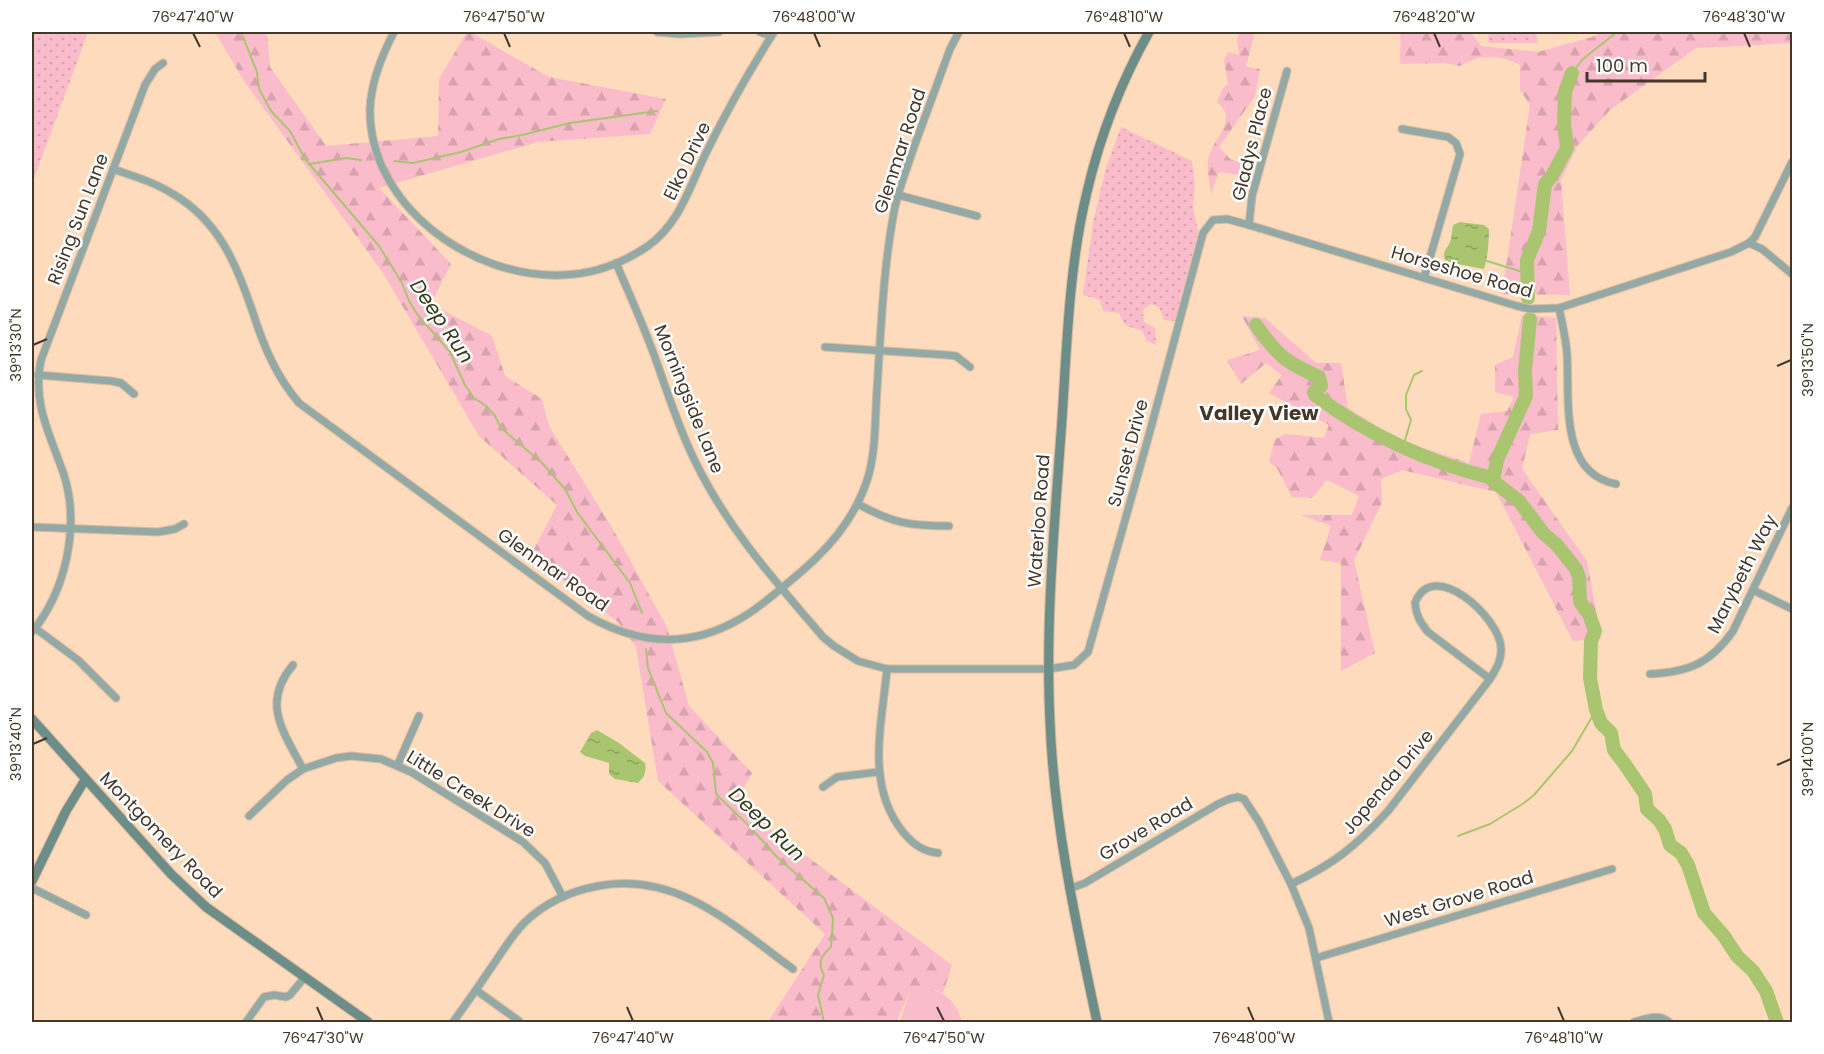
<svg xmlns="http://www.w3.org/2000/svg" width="1824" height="1054" font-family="Poppins,sans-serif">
  <defs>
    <pattern id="grass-dots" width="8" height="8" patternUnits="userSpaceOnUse" patternTransform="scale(1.5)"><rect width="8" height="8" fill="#fabcca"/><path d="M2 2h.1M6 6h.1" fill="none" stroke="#d8a2ae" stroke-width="1.8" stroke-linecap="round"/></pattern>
    <pattern id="forest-firs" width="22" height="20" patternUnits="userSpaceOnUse" patternTransform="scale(1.5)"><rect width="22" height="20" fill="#fabcca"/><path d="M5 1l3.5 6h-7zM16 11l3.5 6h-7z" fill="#d8a2ae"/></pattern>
    <pattern id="water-ripples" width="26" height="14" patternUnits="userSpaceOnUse" patternTransform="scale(1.5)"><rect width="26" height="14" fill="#a9c570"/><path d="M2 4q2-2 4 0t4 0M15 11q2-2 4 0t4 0" fill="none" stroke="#8ba15c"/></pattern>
  </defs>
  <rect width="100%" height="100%" fill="#fddbbc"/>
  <g fill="url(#grass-dots)">
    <polygon points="32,32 88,32 32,184"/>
    <polygon points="1489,32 1536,32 1538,43 1488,43"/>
    <polygon points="1121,127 1192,161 1195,185 1193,206 1198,232 1175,321 1164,320 1159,307 1151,304 1143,310 1144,322 1155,328 1156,345 1147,341 1142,331 1125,325 1119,313 1103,311 1100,300 1083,295 1093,223 1106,168"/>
  </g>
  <g fill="url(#forest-firs)">
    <polygon points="215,32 267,32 270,67 326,146 438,136 439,79 467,32 470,32 549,77 666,99 650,134 538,142 379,188 451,264 431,304 492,336 505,376 542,399 549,426 614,531 667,627 689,706 752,773 741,793 769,828 952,965 943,993 935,990 910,991 896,1022 768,1022 825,934 658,781 636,647 618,622 531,555 557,505 479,436 383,273 244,81"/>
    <path d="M 1240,32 L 1255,32 L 1246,67 L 1260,69 L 1255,96 L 1219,147 L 1230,159 L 1248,166 L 1250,172 L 1247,176 L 1219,172 L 1211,194 C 1210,183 1207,171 1208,161 C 1210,140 1241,121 1217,102 L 1223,88 L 1228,84 L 1224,60 L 1228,52 L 1239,55 L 1237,40 Z"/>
    <path d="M 1399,32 L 1471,32 L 1481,46 L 1538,52 L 1592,37 L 1601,32 L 1792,32 L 1792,43 L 1696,48 L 1610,110 L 1578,145 L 1561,180 L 1570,295 L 1502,294 L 1530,105 L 1520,90 L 1520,65 C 1497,54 1482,54 1460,66 L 1444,63 L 1401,64 C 1398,53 1403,43 1399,32 Z"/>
    <polygon points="1522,315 1556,318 1558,430 1530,434 1522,469 1587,561 1601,639 1573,641 1496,492 1402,470 1381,479 1382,502 1354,561 1375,653 1341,671 1341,563 1320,560 1331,526 1301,515 1352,515 1359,496 1327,480 1312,498 1292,497 1277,468 1269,462 1275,439 1286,434 1324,438 1329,425 1269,393 1282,375 1266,363 1241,384 1227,360 1260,350 1242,316 1265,318 1316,363 1341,363 1348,408 1399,440 1469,463 1481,414 1507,411 1514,397 1495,392 1495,365 1513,357"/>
  </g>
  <path fill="#fabcca" d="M 924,988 C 944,991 957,1002 962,1022 L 900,1022 L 910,991 Z"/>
  <g fill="url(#water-ripples)">
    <path d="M 1460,222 L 1484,225 L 1489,229 C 1489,242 1488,256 1484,269 L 1446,262 C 1441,252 1446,251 1450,242 C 1452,237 1452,230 1453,225 Z"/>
    <path d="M 597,730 L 619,743 L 645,763 C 647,772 644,777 638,783 L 615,779 L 609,774 L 609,763 L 585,756 L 580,752 L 591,733 Z"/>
  </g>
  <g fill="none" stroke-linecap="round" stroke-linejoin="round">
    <g stroke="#a9c570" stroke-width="2">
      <polyline points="241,32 257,72 259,89 271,111 290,131 305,159 379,246 402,283 409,301 417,314 450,352 465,385 474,398 486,406 495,416 501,428 542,463 565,489 577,512 630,583 642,613"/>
      <polyline points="1572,73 1583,59 1617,32"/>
      <polyline points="394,161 413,163 461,152 499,139 522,135 570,123 657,111"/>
      <polyline points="310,164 346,158 361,160"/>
      <polyline points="1487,261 1526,273"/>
      <polyline points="1403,447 1411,420 1406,409 1406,395 1414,375 1422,371"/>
      <path d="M 646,649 L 648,668 L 666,713 L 707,752 L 713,763 L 716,794 L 749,826 L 778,858 L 824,898 L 833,918 L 831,947 C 821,956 817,962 824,975 L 818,995 L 824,1022"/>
      <polyline points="1458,836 1490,824 1524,803 1534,795 1572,751 1596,710"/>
    </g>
    <g stroke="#a9c570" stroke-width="14">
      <polyline points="1528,298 1527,260 1539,231 1545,184 1552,176 1567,148 1564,124 1565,92 1572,73"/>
      <polyline points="1530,319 1525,371 1526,396 1497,460 1493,481 1519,501 1544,534 1557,545 1576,569 1579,577 1580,602 1589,614 1595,631 1591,641 1590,678 1596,710 1601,723 1611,733 1614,750 1624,763 1645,794 1647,809 1659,820 1665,829 1670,845 1681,853 1688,865 1704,913 1724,936 1737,956 1753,971 1766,991 1777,1022"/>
      <path d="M 1256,325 C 1278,356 1285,362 1319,377 L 1321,386 L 1314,392 L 1315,395 C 1366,434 1430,463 1492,478"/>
    </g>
    <g stroke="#d8ba9f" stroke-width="9">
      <g id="street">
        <path d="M 394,32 C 382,55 371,82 370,109 C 369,206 472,279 563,275 C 593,274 623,263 648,246 C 681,222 690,185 707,151 C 727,110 750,70 774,32"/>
        <polyline points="657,32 680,34 719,32"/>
        <polyline points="760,32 771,36"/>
        <polyline points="1402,129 1448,137 1456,143 1460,154 1424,278"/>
        <path d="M 113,169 C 133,176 154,182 173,194 C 219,221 237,265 253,313 C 264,347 276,376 299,403 L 588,616 C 637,644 687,649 738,620 C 757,610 773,595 789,582 C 825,553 856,520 869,474 C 876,447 875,417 877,389 C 881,330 883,270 894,212 C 898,190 907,169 914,147 C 926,114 938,82 950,49 L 959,32"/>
        <polyline points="898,195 977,216"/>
        <polyline points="1249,225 1252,196 1287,71"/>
        <polyline points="1749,243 1762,249 1792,274"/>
        <path d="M 616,263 C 629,293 642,322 653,352 C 667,390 678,428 696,463 C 728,529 776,582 823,637 L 834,646 L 858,661 L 887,669 L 1048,669 L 1074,665 L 1088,652 L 1149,435 L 1203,233 L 1213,220 L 1227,219 L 1249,225 L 1517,306 L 1530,309 L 1559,308 L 1731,252 L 1749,243 L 1755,237 L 1792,162"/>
        <path d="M 1559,308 C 1562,323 1566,338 1567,354 C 1570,397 1558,473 1616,484"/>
        <polyline points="825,347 947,355 956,356 970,367"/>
        <polyline points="38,375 111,381 121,383 134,394"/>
        <path d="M 858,504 C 892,523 910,526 949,526"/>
        <polyline points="32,527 158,532 175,529 184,524"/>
        <polyline points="1753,590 1792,609"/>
        <polyline points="35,628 78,660 116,698"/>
        <path d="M 32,632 C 66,591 80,526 64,475 C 50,434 32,404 41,360 L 145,85 L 155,69 L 163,63"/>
        <path d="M 293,665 C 261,703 283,731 303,769"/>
        <path d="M 887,669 C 882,724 865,785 903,832 C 913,844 922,851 938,853"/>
        <path d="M 1650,674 C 1688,672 1710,664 1733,631 L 1792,508"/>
        <polyline points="398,764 419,716"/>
        <polyline points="823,787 837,777 878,772"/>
        <polyline points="249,816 287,780 303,769 336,758 351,756 381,759 411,772 523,842 545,863 563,897"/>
        <path d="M 1291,884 C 1334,864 1356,846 1388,811 L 1490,679 C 1496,669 1502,660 1501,648 C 1500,618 1433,556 1415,603 C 1416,615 1420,622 1428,632 L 1490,679"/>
        <polyline points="32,888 86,915"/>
        <polyline points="1069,889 1085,883 1218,804 1229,799 1238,797 1244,799 1259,822 1291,884 1309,928 1329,1022"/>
        <polyline points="1316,958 1612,869"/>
        <polyline points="476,990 519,1021"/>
        <polyline points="246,1022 264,997 274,995 286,997 290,995 304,978"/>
        <path d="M 453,1022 C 467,1003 481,983 495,962 C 504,949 513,934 525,922 C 545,903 571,891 598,886 C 677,871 734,926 793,969"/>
        <path d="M 1634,1022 C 1646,1019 1658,1013 1669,1022"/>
      </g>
    </g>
    <g stroke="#d8ba9f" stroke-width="11">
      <g id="secondary">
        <polyline points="32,719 171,874 206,907 368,1022"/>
        <polyline points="32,881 66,811 85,780"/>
        <path d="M 1097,1022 C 1076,923 1054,824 1050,722 C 1045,621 1055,520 1062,419 C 1067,343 1069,266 1087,192 C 1100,136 1121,82 1149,32"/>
      </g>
    </g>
    <use href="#street" stroke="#93a9a5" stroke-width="7"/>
    <use href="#secondary" stroke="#6c8d88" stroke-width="9"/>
  </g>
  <path fill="none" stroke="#44372a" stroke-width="2" d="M 193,33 L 200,47M 504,33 L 510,47M 814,33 L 820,47M 1124,33 L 1130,47M 1434,33 L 1440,47M 1744,33 L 1750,47M 33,345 L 47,339M 1777,366 L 1791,360M 33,744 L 47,738M 1777,765 L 1791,759M 317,1007 L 323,1021M 627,1007 L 633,1021M 937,1007 L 944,1021M 1248,1007 L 1254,1021M 1558,1007 L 1564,1021"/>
  <g text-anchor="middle" stroke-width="5" stroke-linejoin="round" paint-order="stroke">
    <g font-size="18" fill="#44372a" stroke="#fff">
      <text transform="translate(1252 144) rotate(-76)" y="6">Gladys Place</text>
      <text transform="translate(900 151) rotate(-72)" y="6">Glenmar Road</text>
      <text transform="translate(687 161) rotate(-64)" y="6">Elko Drive</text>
      <text transform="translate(78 219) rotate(-69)" y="6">Rising Sun Lane</text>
      <text transform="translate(1462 272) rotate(16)" y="6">Horseshoe Road</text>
      <text transform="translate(689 399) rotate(68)" y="6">Morningside Lane</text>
      <text transform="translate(1128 453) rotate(-75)" y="6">Sunset Drive</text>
      <text transform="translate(1039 521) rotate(-86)" y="6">Waterloo Road</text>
      <text transform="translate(553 570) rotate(35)" y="6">Glenmar Road</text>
      <text transform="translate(1742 574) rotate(-63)" y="6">Marybeth Way</text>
      <text transform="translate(1388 782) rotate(-50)" y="6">Jopenda Drive</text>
      <text transform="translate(471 794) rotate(32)" y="6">Little Creek Drive</text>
      <text transform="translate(1146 829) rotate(-31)" y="6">Grove Road</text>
      <text transform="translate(161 835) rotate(46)" y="6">Montgomery Road</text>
      <text transform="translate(1459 899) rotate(-17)" y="6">West Grove Road</text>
    </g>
    <g font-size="20" font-style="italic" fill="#313c18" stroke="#fff">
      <text transform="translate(442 321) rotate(56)" y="7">Deep Run</text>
      <text transform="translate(767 824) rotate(44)" y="7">Deep Run</text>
    </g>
    <g font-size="20" font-weight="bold" fill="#44372a" stroke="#fff">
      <text x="1259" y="420">Valley View</text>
    </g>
  </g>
  <rect width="1824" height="1054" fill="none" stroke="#ffffff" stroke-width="66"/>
  <path d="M1587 72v9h118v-9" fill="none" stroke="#44372a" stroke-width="3"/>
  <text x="1596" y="72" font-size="18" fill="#44372a" stroke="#ffffff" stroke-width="4.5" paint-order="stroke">100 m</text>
  <rect x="33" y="33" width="1758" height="988" fill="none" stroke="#44372a" stroke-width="2"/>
  <g font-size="15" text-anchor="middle" fill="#44372a">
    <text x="193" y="22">76°47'40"W</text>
    <text x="504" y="22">76°47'50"W</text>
    <text x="814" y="22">76°48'00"W</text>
    <text x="1124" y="22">76°48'10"W</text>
    <text x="1434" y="22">76°48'20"W</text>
    <text x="1744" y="22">76°48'30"W</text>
    <text transform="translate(16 345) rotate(-90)" y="5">39°13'30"N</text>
    <text transform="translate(1808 360) rotate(-90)" y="5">39°13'50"N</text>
    <text transform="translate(16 744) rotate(-90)" y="5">39°13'40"N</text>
    <text transform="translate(1808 759) rotate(-90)" y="5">39°14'00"N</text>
    <text x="323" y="1043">76°47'30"W</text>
    <text x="633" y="1043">76°47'40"W</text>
    <text x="944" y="1043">76°47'50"W</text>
    <text x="1254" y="1043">76°48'00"W</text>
    <text x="1564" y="1043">76°48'10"W</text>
  </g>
</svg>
